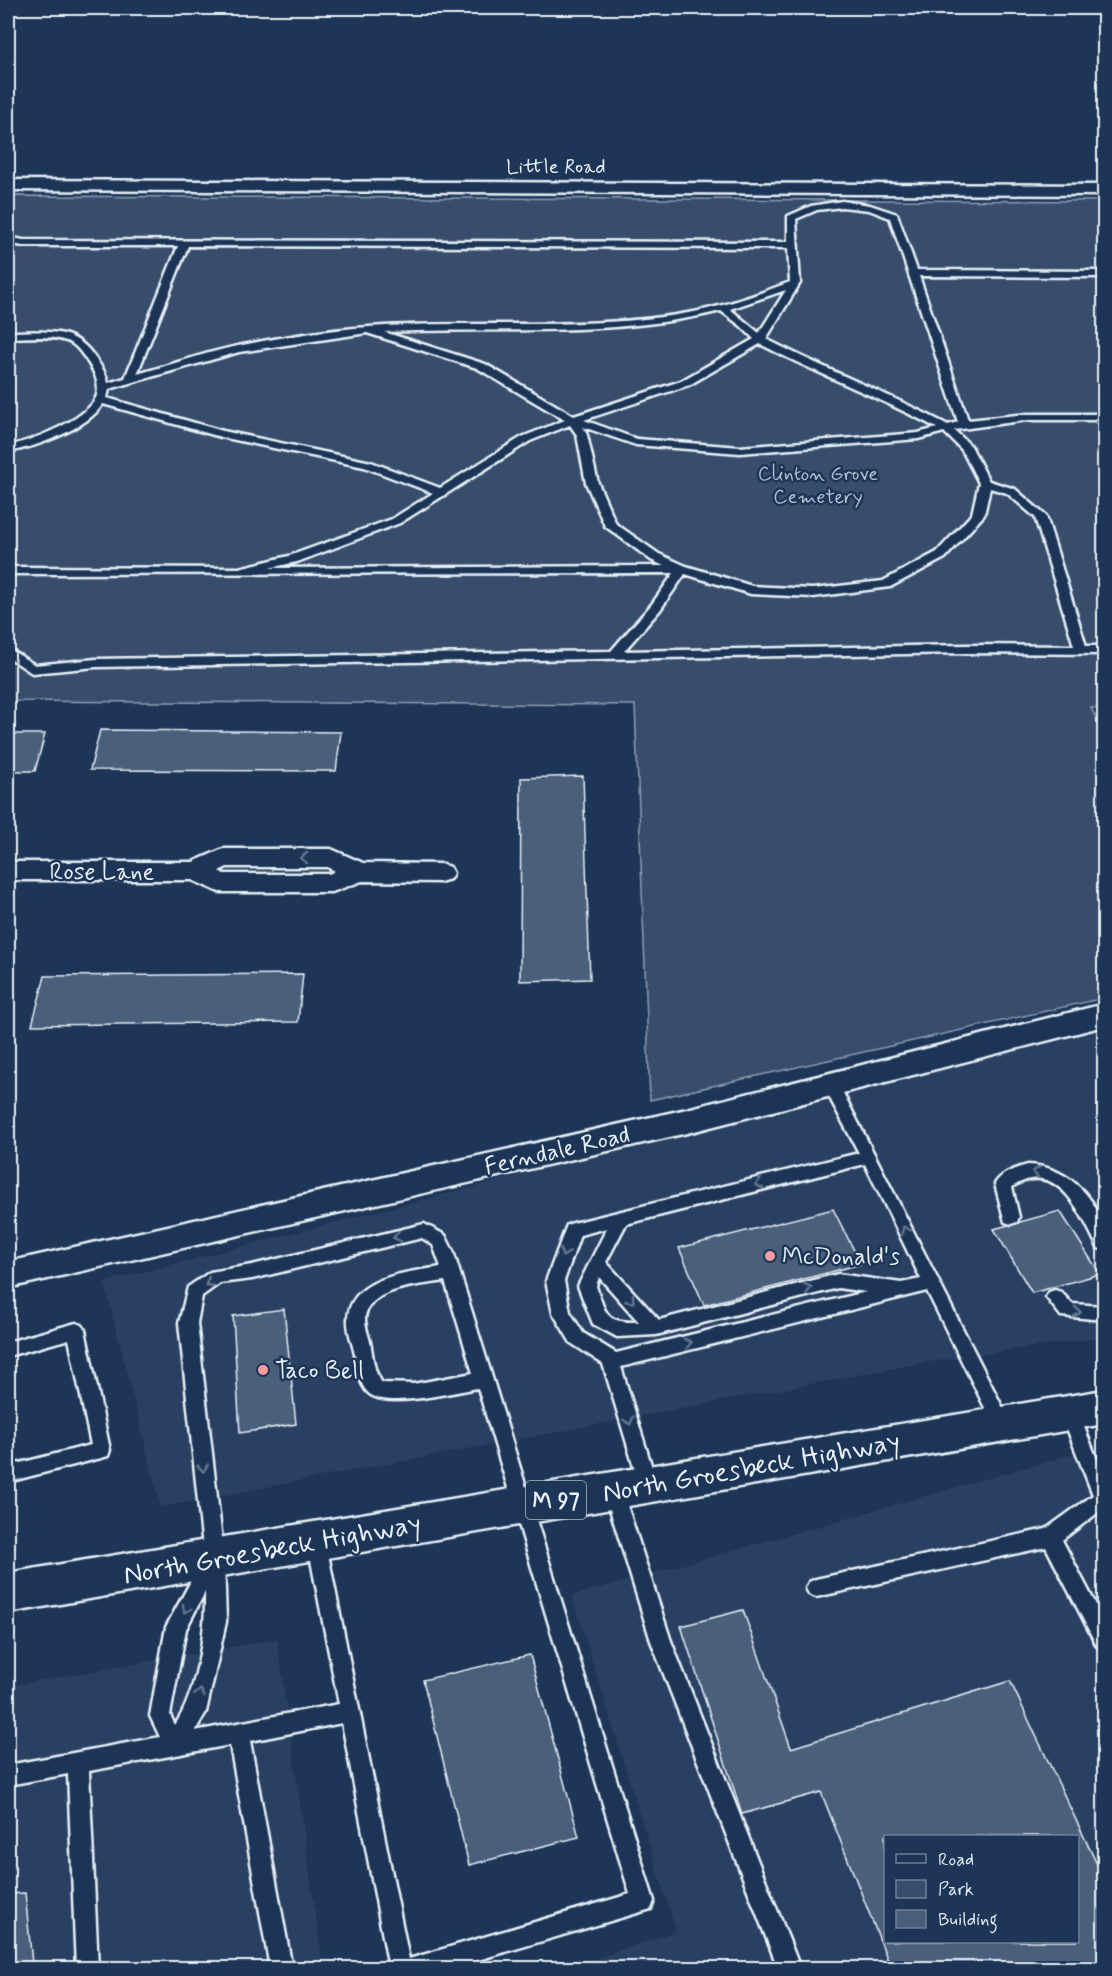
<svg xmlns="http://www.w3.org/2000/svg" width="1112" height="1976" font-family="Mynerve,sans-serif">
  <rect width="100%" height="100%" fill="#1d3557"/>
  <filter id="ink" filterUnits="userSpaceOnUse"><feTurbulence type="fractalNoise" baseFrequency=".0167" numOctaves="2"/><feDisplacementMap in="SourceGraphic" scale="12" xChannelSelector="R" yChannelSelector="G"/><feConvolveMatrix kernelMatrix="1 2 1 2 8 2 1 2 1" color-interpolation-filters="sRGB"/></filter>
  <g filter="url(#ink)">
    <g fill="#2a4162" fill-rule="evenodd">
      <polygon points="1104,1024 1104,1337 922,1363 161,1507 104,1282"/>
      <path d="M 1104,1451 L 1104,1968 L 568,1968 L 676,1931 L 572,1596 L 1070,1455 ZM 886,1836 L 1078,1836 L 1078,1942 L 886,1942 Z"/>
      <polygon points="277,1639 323,1968 8,1968 8,1686"/>
    </g>
    <polygon fill="#374d6c" stroke="#909fb2" stroke-width="1.5" points="8,196 1104,201 1104,708 1091,708 1104,732 1104,998 650,1100 635,705 8,701"/>
    <g fill="#495e7a" stroke="#e8f1f8" stroke-width="1.5" fill-rule="evenodd">
      <polygon points="100,730 341,732 336,771 90,770"/>
      <polygon points="8,734 45,734 35,771 8,771"/>
      <polygon points="583,776 590,979 520,981 521,778"/>
      <polygon points="303,974 298,1022 32,1025 45,976"/>
      <polygon points="833,1209 861,1264 704,1305 679,1248"/>
      <polygon points="1060,1211 1100,1274 1032,1293 994,1229"/>
      <polygon points="284,1309 296,1424 240,1433 233,1316"/>
      <path d="M 743,1610 L 791,1748 L 1010,1681 L 1104,1879 L 1104,1968 L 891,1968 L 821,1792 L 742,1814 L 681,1626 ZM 885,1836 L 1077,1836 L 1077,1941 L 885,1941 Z"/>
      <polygon points="530,1655 579,1837 469,1865 423,1680"/>
      <polygon points="25,1893 32,1963 8,1968 8,1894"/>
    </g>
    <g fill="none" stroke-linecap="round" stroke-linejoin="round">
      <g stroke="#e8f1f8" stroke-width="5">
        <g id="service">
          <path d="M 842,201 L 870,205 L 897,214 L 917,270 L 1104,271 L 1104,277 L 919,276 L 968,420 L 1028,414 L 1104,414 L 1104,420 L 1028,420 L 954,430 L 971,446 L 989,481 L 1015,489 L 1046,516 L 1086,646 L 1104,646 L 1104,654 L 967,653 L 96,667 L 32,673 L 8,657 L 8,648 L 35,665 L 96,659 L 611,651 L 652,604 L 674,573 L 8,574 L 8,567 L 239,568 L 289,556 L 392,519 L 433,493 L 364,467 L 221,437 L 103,404 C 87,429 36,447 8,452 L 8,446 C 31,441 90,419 97,395 C 100,384 95,373 89,364 C 82,354 77,343 63,340 C 46,335 26,338 8,338 L 8,332 C 43,332 74,325 95,358 C 101,366 106,373 108,383 L 125,378 L 178,246 L 23,246 L 8,243 L 8,237 L 23,240 L 788,242 L 788,216 L 811,206 ZM 842,207 L 869,210 L 890,218 L 958,422 L 948,425 C 888,393 826,370 766,339 L 800,283 L 796,219 L 817,210 ZM 188,246 L 788,248 L 790,282 C 759,294 728,305 694,312 C 593,331 488,320 385,326 C 340,328 285,336 238,346 C 204,353 171,365 137,374 ZM 786,290 L 759,333 L 730,309 ZM 721,311 L 741,326 L 754,339 L 681,381 L 574,416 L 485,364 L 384,332 C 496,327 611,338 721,311 ZM 367,333 L 477,368 L 565,420 L 522,437 L 440,488 L 371,462 L 223,431 L 107,398 L 109,389 L 239,352 ZM 760,344 C 818,374 879,397 937,428 L 918,433 L 740,447 L 637,439 L 584,420 L 689,385 ZM 570,425 L 577,435 L 586,483 L 605,526 L 651,560 L 664,566 L 269,568 L 297,562 L 400,523 L 530,441 ZM 583,427 L 636,445 L 740,453 L 918,439 L 944,432 L 962,450 L 979,483 L 972,514 L 937,552 L 883,581 L 813,589 L 752,586 L 686,566 L 659,554 L 616,524 L 598,483 L 587,435 ZM 990,488 L 1007,493 L 1035,517 L 1074,646 L 967,645 L 624,651 L 660,610 L 685,574 L 751,594 L 813,597 L 890,587 L 945,558 L 984,515 Z"/>
          <path d="M 831,1079 L 837,1081 L 1011,1424 L 1008,1430 L 1002,1432 L 996,1430 L 927,1291 L 621,1367 L 657,1484 L 655,1490 L 648,1492 L 641,1490 L 603,1364 L 571,1343 L 553,1313 L 546,1281 L 565,1230 L 567,1225 L 573,1223 L 859,1153 L 823,1085 L 825,1081 ZM 865,1164 L 921,1279 L 901,1283 L 838,1274 L 659,1320 L 606,1262 L 626,1224 ZM 607,1228 L 578,1286 L 593,1324 L 617,1337 L 656,1335 L 838,1288 L 866,1292 L 616,1353 L 583,1333 L 570,1312 L 564,1281 L 580,1235 ZM 599,1277 L 639,1322 C 605,1323 606,1315 596,1286 Z"/>
          <path d="M 1028,1165 C 1064,1166 1092,1192 1104,1226 C 1106,1233 1104,1242 1104,1250 L 1098,1248 C 1081,1214 1058,1157 1012,1187 L 1019,1217 L 1017,1222 L 1011,1224 L 1005,1222 L 995,1184 C 1001,1173 1016,1168 1028,1165 Z"/>
          <path d="M 424,1224 L 445,1235 L 453,1251 L 654,1901 L 651,1909 L 451,1968 L 389,1968 L 342,1723 L 250,1741 L 292,1968 L 270,1968 L 230,1745 L 89,1771 L 98,1968 L 76,1968 L 68,1774 L 8,1785 L 8,1765 L 160,1737 L 150,1716 L 166,1627 L 204,1557 L 179,1323 L 188,1287 L 210,1272 L 252,1265 ZM 422,1238 L 433,1245 L 441,1267 C 411,1272 350,1276 348,1319 C 347,1330 353,1344 355,1355 C 357,1368 360,1390 373,1396 C 394,1407 454,1392 478,1388 L 630,1894 L 409,1959 L 324,1534 L 317,1531 L 310,1534 L 307,1540 L 339,1704 L 195,1731 L 206,1712 L 226,1622 L 224,1558 L 197,1323 L 202,1296 L 220,1283 L 252,1279 ZM 445,1281 L 473,1373 L 413,1384 L 382,1383 C 373,1371 373,1356 370,1342 C 368,1334 365,1326 365,1319 C 367,1287 423,1285 445,1281 ZM 205,1592 C 206,1631 197,1693 175,1725 L 170,1715 L 186,1629 Z"/>
          <polygon points="1055,1290 1061,1292 1072,1304 1104,1306 1104,1320 1061,1316 1046,1297 1049,1292"/>
          <polygon points="76,1323 82,1325 85,1330 110,1450 108,1456 101,1458 8,1482 8,1466 91,1445 69,1339 8,1356 8,1342"/>
          <polygon points="1070,1405 1076,1407 1104,1477 1104,1508 1062,1540 1104,1620 1104,1648 1097,1646 1046,1547 816,1597 809,1594 806,1588 809,1582 816,1579 1046,1529 1093,1495 1061,1413 1064,1407"/>
          <polygon points="613,1482 620,1484 622,1490 671,1641 800,1968 778,1968 651,1641 604,1490 606,1484"/>
        </g>
      </g>
      <g stroke="#e8f1f8" stroke-width="5">
        <g id="minor">
          <polygon points="8,180 1104,185 1104,195 8,190"/>
          <path d="M 223,849 L 331,849 L 363,863 L 440,864 L 450,867 L 453,873 L 450,879 L 440,882 L 362,881 L 332,892 L 219,892 L 192,880 L 8,880 L 8,862 L 193,862 ZM 227,867 L 327,867 L 335,871 L 329,874 L 224,874 L 219,871 Z"/>
          <polygon points="1104,1004 1104,1026 687,1133 8,1288 8,1262 687,1109"/>
        </g>
      </g>
      <g stroke="#e8f1f8" stroke-width="5">
        <polygon id="primary" points="1104,1390 1104,1424 8,1613 8,1573"/>
      </g>
      <use href="#service" fill="#1d3557" fill-rule="evenodd"/>
      <use href="#minor" fill="#1d3557" fill-rule="evenodd"/>
      <use href="#primary" fill="#1d3557" fill-rule="evenodd"/>
    </g>
    <defs><path id="oneway-chevron" d="M-2-3.5L2.5 0L-2 3.5" fill="none" stroke-width="1.6" stroke-linecap="round" stroke-linejoin="round" transform="scale(1.5)"/></defs>
    <g stroke="#64778f">
      <use href="#oneway-chevron" transform="translate(304 858) rotate(180)"/>
      <use href="#oneway-chevron" transform="translate(1036 1172) rotate(-174)"/>
      <use href="#oneway-chevron" transform="translate(759 1184) rotate(166)"/>
      <use href="#oneway-chevron" transform="translate(905 1230) rotate(-117)"/>
      <use href="#oneway-chevron" transform="translate(397 1237) rotate(167)"/>
      <use href="#oneway-chevron" transform="translate(564 1253) rotate(110)"/>
      <use href="#oneway-chevron" transform="translate(209 1283) rotate(149)"/>
      <use href="#oneway-chevron" transform="translate(808 1288) rotate(-14)"/>
      <use href="#oneway-chevron" transform="translate(631 1300) rotate(48)"/>
      <use href="#oneway-chevron" transform="translate(1077 1312) rotate(7)"/>
      <use href="#oneway-chevron" transform="translate(688 1343) rotate(-14)"/>
      <use href="#oneway-chevron" transform="translate(629 1421) rotate(73)"/>
      <use href="#oneway-chevron" transform="translate(203 1468) rotate(84)"/>
      <use href="#oneway-chevron" transform="translate(186 1609) rotate(118)"/>
      <use href="#oneway-chevron" transform="translate(200 1693) rotate(-78)"/>
    </g>
  </g>
  <g fill="#ff9aa2" stroke="#1d3557" stroke-width="2">
    <circle cx="770" cy="1256" r="6"/>
    <circle cx="263" cy="1370" r="6"/>
  </g>
  <g text-anchor="middle" stroke-width="5" stroke-linejoin="round" paint-order="stroke">
    <g font-size="20" fill="#e8f1f8" stroke="#1d3557">
      <text x="556" y="173">Little Road</text>
    </g>
    <g font-size="20" fill="#b3c0ce" stroke="#1d3557">
      <text x="818" y="480">Clinton Grove<tspan x="818" dy="23">Cemetery</tspan></text>
    </g>
    <rect fill="#1d3557" stroke="#abb9c8" stroke-width="1.5" x="526" y="1481" width="60" height="38" rx="4.5"/>
    <g font-size="22" font-weight="bold" fill="#e8f1f8">
      <text x="556" y="1508">M 97</text>
    </g>
    <g font-size="24" fill="#e8f1f8" stroke="#1d3557">
      <text x="102" y="879">Rose Lane</text>
      <text transform="translate(557 1150) rotate(-13)" y="8">Ferndale Road</text>
    </g>
    <g font-size="24" fill="#e8f1f8" stroke="#1d3557" text-anchor="start">
      <text x="782" y="1264">McDonald's</text>
      <text x="275" y="1378">Taco Bell</text>
    </g>
    <g font-size="28" fill="#e8f1f8" stroke="#1d3557">
      <text transform="translate(751 1466) rotate(-10)" y="10">North Groesbeck Highway</text>
      <text transform="translate(272 1548) rotate(-10)" y="10">North Groesbeck Highway</text>
    </g>
  </g>
  <rect width="1112" height="1976" fill="none" stroke="#1d3557" stroke-width="30"/>
  <rect x="15" y="15" width="1082" height="1946" fill="none" stroke="#e8f1f8" stroke-width="2" filter="url(#ink)"/>
  <rect x="884" y="1835" width="195" height="108" fill="#1d3557" stroke="#6e8097" stroke-width="1.5"/>
  <rect x="896" y="1854" width="30" height="9" fill="#1d3557" stroke="#6e8097" stroke-width="1.5"/>
  <text x="938" y="1865" font-size="18" fill="#e8f1f8">Road</text>
  <rect x="896" y="1880" width="30" height="18" fill="#374d6c" stroke="#6e8097" stroke-width="1.5"/>
  <text x="938" y="1895" font-size="18" fill="#e8f1f8">Park</text>
  <rect x="896" y="1910" width="30" height="18" fill="#495e7a" stroke="#6e8097" stroke-width="1.5"/>
  <text x="938" y="1925" font-size="18" fill="#e8f1f8">Building</text>
</svg>
